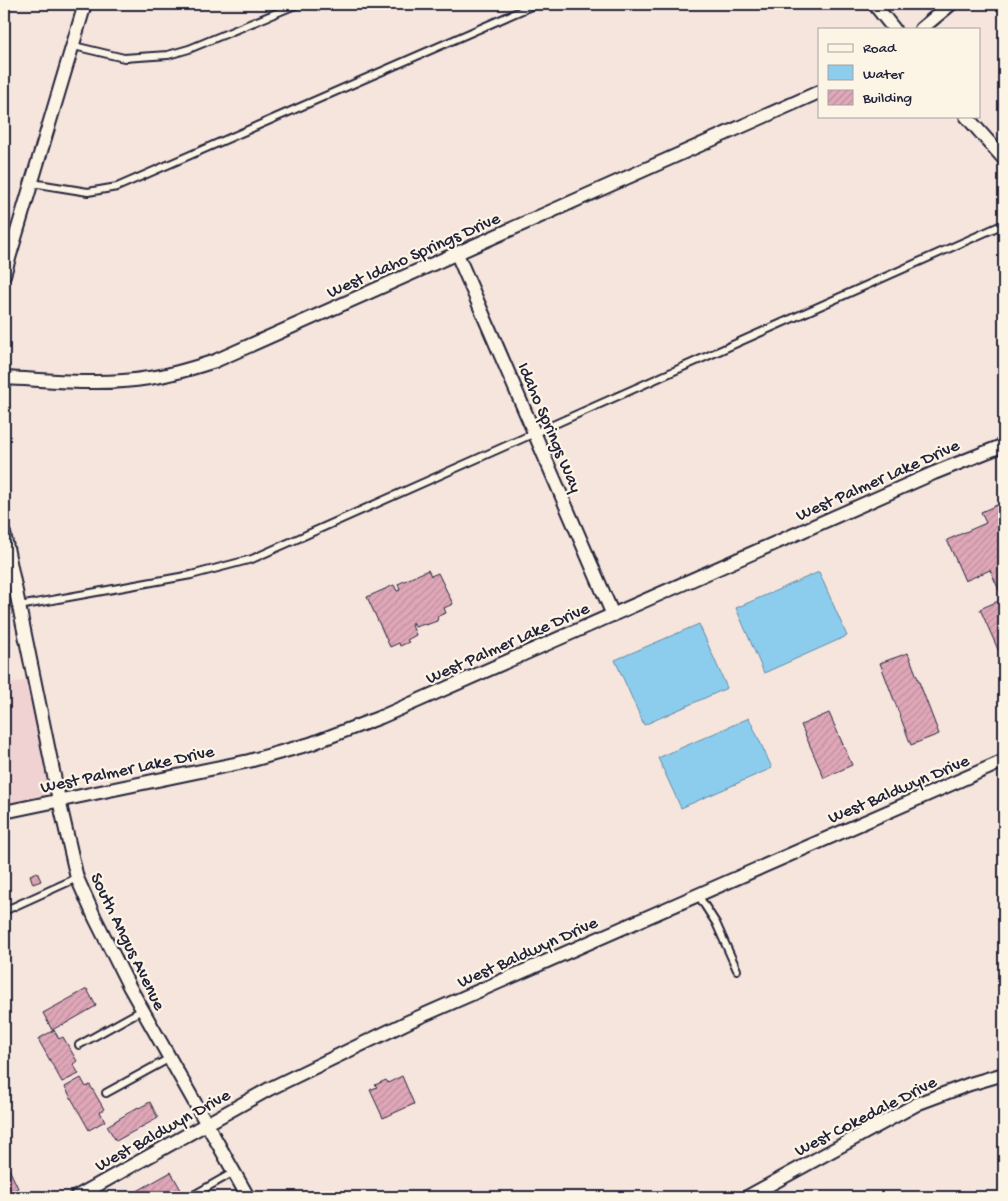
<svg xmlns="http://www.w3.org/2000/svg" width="1008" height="1201" font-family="'Gochi Hand',sans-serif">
  <defs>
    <pattern id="building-hatch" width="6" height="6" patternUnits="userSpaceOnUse" patternTransform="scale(1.25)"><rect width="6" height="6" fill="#dfa7b8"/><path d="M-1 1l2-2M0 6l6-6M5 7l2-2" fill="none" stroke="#bf8f9f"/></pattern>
  </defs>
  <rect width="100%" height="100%" fill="#f6e5dc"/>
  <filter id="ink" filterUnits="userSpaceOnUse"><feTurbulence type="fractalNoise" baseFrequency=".02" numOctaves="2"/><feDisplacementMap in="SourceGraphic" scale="10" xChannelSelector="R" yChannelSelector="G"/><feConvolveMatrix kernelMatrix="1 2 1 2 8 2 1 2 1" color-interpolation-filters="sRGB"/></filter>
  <g filter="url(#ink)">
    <polygon fill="#efd2d1" points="34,679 59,800 4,812 4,685"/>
    <g fill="#8ccdee" stroke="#6289a6">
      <polygon points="819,572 847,636 764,673 736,608"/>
      <polygon points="699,624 727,688 644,725 615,660"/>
      <polygon points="749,718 772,768 681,808 658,758"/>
    </g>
    <g fill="url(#building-hatch)" stroke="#22223b">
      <polygon points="1004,502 1004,663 980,609 1003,599 990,570 965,581 947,540 986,523 981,512"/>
      <polygon points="428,570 431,576 438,573 453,604 444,608 446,613 438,616 437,621 426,625 425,624 415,627 413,622 411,623 416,635 407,640 409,642 400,646 399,643 390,647 367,597 394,585 397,591 400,590 398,584"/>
      <polygon points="908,653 939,734 911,745 880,663"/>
      <polygon points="829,713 852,765 824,778 801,725"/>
      <polygon points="37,872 41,881 33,884 30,875"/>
      <polygon points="87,989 96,1006 63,1025 63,1024 52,1030 43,1013"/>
      <polygon points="54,1030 59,1039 63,1037 77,1061 73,1064 79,1074 62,1082 38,1039"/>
      <polygon points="402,1076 414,1104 383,1118 370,1090 377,1087 375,1085 386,1080 388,1083"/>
      <polygon points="81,1078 86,1087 90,1085 104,1109 100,1112 105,1121 89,1130 65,1087"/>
      <polygon points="150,1102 158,1118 116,1141 107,1126 138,1107 139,1108"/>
      <polygon points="9,1169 18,1188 4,1195 4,1171"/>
      <polygon points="171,1172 181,1190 168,1197 134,1197 132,1194"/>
    </g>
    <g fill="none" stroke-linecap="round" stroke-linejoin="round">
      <g stroke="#22223b" stroke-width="10">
        <g id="lane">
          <polyline points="74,46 124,58 168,55 189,49 298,4"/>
          <polyline points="32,183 88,192 117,187 536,4"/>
          <polyline points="19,606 191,575 252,559 1004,224"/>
          <polyline points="698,895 716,923 737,970"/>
          <polyline points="4,911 77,878"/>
          <polyline points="79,1045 142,1010"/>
          <polyline points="106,1093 170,1058"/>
          <polyline points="190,1197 234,1172"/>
        </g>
      </g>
      <g stroke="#22223b" stroke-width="16">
        <g id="street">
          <polyline points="874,4 894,29"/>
          <polyline points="921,29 951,4"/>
          <polyline points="966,116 1004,159"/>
          <polyline points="457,254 613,615"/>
          <polyline points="4,275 85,4"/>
          <path d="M 4,378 C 51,380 102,386 149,378 C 172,375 193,368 215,361 L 819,92"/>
          <polyline points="4,533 59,800 77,878 95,918 129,986 248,1197"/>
          <polyline points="4,812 249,761 310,744 381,717 934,473 1004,445"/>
          <polyline points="76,1197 269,1089 410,1021 1004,761"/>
          <polyline points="747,1197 919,1103 970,1084 1004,1074"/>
        </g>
      </g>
      <use href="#lane" stroke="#fcf5e5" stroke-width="6"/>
      <use href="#street" stroke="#fcf5e5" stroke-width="12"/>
    </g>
  </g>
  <g text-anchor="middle" stroke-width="4.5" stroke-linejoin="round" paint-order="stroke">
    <g font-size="18" fill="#22223b" stroke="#fcf5e5">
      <text transform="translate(413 254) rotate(-24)" y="6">West Idaho Springs Drive</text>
      <text transform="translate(551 427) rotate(67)" y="6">Idaho Springs Way</text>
      <text transform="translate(877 479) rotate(-24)" y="6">West Palmer Lake Drive</text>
      <text transform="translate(507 642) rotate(-24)" y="6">West Palmer Lake Drive</text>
      <text transform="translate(127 768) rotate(-12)" y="6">West Palmer Lake Drive</text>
      <text transform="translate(898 788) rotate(-23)" y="6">West Baldwyn Drive</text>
      <text transform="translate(129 941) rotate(64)" y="6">South Angus Avenue</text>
      <text transform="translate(527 951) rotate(-24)" y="6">West Baldwyn Drive</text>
      <text transform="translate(865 1115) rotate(-27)" y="6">West Cokedale Drive</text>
      <text transform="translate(162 1129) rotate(-29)" y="6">West Baldwyn Drive</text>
    </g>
  </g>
  <rect width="1008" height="1201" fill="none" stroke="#fcf5e5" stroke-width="20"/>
  <rect x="10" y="10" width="988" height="1181" fill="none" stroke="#22223b" stroke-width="2" filter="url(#ink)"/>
  <rect x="818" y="28" width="162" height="90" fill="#fcf5e5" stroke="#a5a1a1"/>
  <rect x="828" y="44" width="25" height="8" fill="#fcf5e5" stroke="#a5a1a1"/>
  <text x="863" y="52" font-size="15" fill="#22223b">Road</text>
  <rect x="828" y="65" width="25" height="15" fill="#8ccdee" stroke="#a5a1a1"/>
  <text x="863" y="78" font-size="15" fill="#22223b">Water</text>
  <rect x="828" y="90" width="25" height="15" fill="url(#building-hatch)" stroke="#a5a1a1"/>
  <text x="863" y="102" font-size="15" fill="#22223b">Building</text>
</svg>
